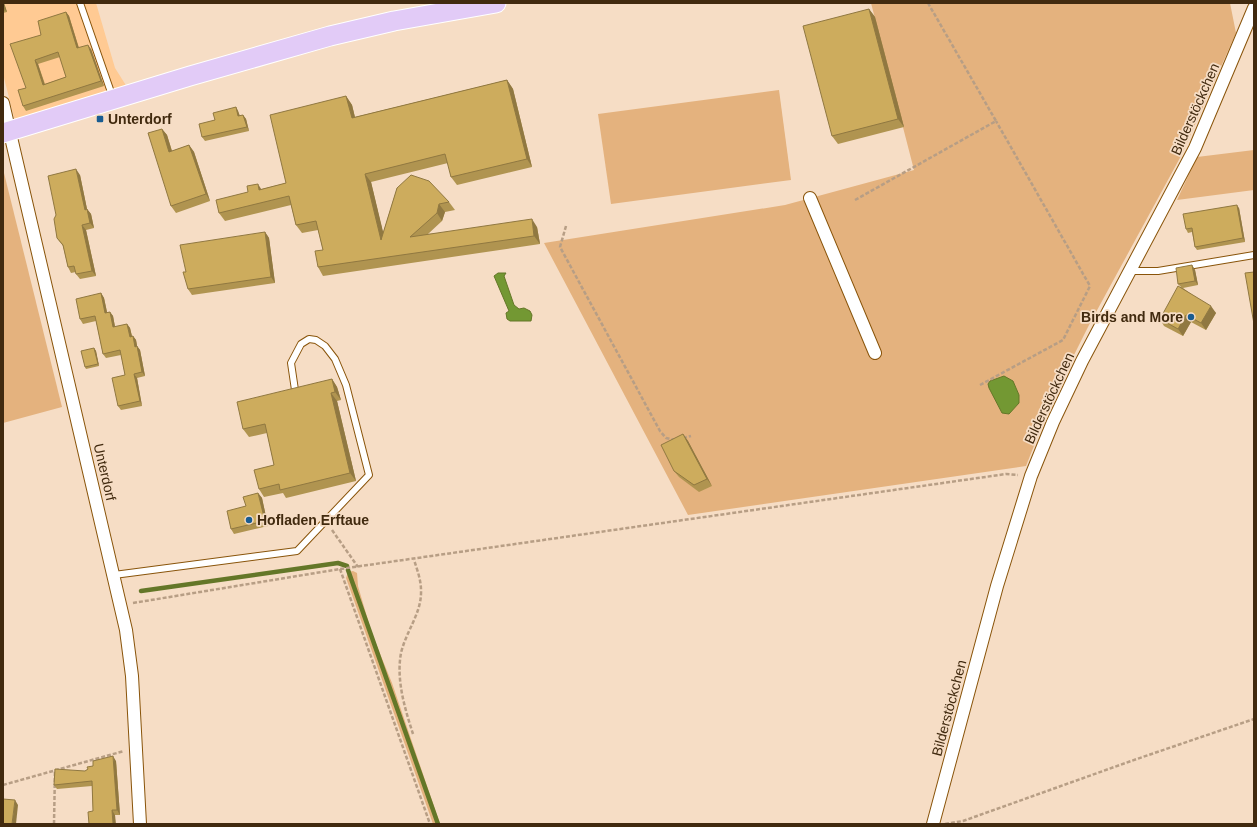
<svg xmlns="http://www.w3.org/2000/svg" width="1257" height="827" font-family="Helvetica,sans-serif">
  <rect width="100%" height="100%" fill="#f6ddc5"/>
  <polygon fill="#ffca93" points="3,3 96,3 115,68 127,87 15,121 3,74"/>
  <g fill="#e4b27e">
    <polygon points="871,3 1230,3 1236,33 1181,156 1089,325 1054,395 1026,466 688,515 544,243 785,205 914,170"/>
    <polygon points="779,90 791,180 611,204 598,114"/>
    <polygon points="1254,150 1254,190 1177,200 1197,157"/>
    <polygon points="3,169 62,407 3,423"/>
    <polygon points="353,571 357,573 358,586 372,634 392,683 440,824 433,824 346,578 348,572"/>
  </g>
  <g fill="#739833" stroke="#647728">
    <polygon points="498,273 506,273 504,276 514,305 519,309 524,308 530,311 532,315 531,321 510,321 507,319 506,313 509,311 494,276"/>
    <polygon points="1004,376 1013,381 1019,395 1019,403 1009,414 1002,413 989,388 988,384 990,381"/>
  </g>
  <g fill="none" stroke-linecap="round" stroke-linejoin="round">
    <g stroke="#647728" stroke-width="4.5">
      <polyline points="348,570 438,824"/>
      <polyline points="141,591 338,563 347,566"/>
    </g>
    <g stroke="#89540a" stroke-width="8">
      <g id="service">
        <polyline points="80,3 113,98"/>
        <polyline points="1130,271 1158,271 1254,255"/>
        <polyline points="114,575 297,551 369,475 346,385 335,359 325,346 316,340 309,339 301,344 291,363 295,390"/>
      </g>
    </g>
    <g stroke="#89540a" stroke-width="14">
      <g id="minor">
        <polyline points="3,103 126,630 132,676 140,824"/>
        <polyline points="810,198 875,353"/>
        <polyline points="933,824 997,586 1031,476 1053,422 1082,361 1195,148 1254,8"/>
      </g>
    </g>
    <g stroke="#fff" stroke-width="21">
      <polyline id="primary" points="3,133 190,76 330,36 394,21 496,3"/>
    </g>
    <g stroke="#b79e85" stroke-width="2.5" stroke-dasharray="4 2" stroke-linecap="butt">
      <polyline points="855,200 996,121 928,3"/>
      <polyline points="566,226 560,247 660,431 666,438 675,440"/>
      <polyline points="980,385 1063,340 1090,286 996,121"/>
      <polyline points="683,438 691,436"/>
      <polyline points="332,530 358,567"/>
      <polyline points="340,569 430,824"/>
      <polyline points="133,603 340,569 1006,474 1018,475"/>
      <path d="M 413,734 C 405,709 396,680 401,653 C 406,631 422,613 421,590 C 421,580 417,569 414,560"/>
      <polyline points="3,785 124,751"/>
      <polyline points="54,824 55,770"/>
      <polyline points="945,824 963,821 1131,761 1254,719"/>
    </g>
    <use href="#service" stroke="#fff" stroke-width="6"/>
    <use href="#minor" stroke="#fff" stroke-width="12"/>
    <use href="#primary" stroke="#e2cbf7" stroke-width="19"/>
  </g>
  <g fill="#b09450" fill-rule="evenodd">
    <polygon points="3,3 4,3 7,12 3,13"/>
    <polygon points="869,9 875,17 904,127 838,144 832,136"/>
    <path d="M 66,12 L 69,16 L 79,48 L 91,49 L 104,86 L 26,111 L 23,106 L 41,35 ZM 60,57 L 66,77 L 45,84 L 38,64 Z"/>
    <polygon points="507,80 513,89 532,167 457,185 451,177 448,163 371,182 383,233 397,188 449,202 455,210 445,212 442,221 428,234 537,227 540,244 323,276 318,267 323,250 318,230 302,233 296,225 291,205 225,221 219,213 262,189 286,183 346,96 352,105 355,117"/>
    <polygon points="236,107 238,111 240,116 243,115 246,119 249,131 205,141 202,137 215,120"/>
    <polygon points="162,129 167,135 172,151 189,145 194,152 210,201 176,213 171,206"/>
    <polygon points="80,175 87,209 91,214 94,228 86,230 96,276 80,279 76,274 76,272 71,273 68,267 63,246 57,238 56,215"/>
    <polygon points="1239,208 1245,242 1197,250 1195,247 1192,232 1188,233 1186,229"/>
    <polygon points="265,232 269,238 275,283 192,295 188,289 186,272"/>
    <polygon points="1192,265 1195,270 1198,285 1183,288 1216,313 1206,330 1191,322 1183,336 1164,326 1160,319 1181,287 1178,284"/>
    <polygon points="101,293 104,298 107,312 110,312 113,316 115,327 127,324 130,328 132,336 133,336 136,340 137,346 140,350 145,376 137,378 142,406 121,410 118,406 125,375 121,355 106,358 103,354 96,321 83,324 80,319"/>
    <polygon points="94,348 96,351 99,366 86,369 85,367"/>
    <polygon points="332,379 337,387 341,400 337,401 356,481 286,498 283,493 264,497 259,489 274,465 267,433 249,437 243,429"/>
    <polygon points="683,434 688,441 712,486 699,492 679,477 674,471"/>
    <polygon points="258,493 262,498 268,526 234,534 231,529 246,506"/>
    <polygon points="116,761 120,815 115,815 93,811 92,786 57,789 54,785 85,771 93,766"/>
  </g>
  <g fill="#907841">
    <polygon points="3,3 4,3 7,12 5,10"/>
    <polygon points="869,9 875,17 904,127 898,119"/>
    <polygon points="66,12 69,16 80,52 77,48"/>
    <polygon points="88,45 91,49 104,86 101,81"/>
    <polygon points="35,60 38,64 46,89 43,85"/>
    <polygon points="507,80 513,89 532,167 527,159"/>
    <polygon points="346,96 352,105 357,126 352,118"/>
    <polygon points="236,107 238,111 241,120 238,116"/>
    <polygon points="243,115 246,119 249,131 247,127"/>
    <polygon points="162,129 167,135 174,158 169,152"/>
    <polygon points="189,145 194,152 210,201 206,194"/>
    <polygon points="76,169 80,175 87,209 91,214 94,228 90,223 85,210"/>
    <polygon points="365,174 371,182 387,248 381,240"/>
    <polygon points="258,184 263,192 259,190"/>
    <polygon points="439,204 445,212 442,221 437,213"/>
    <polygon points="1237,205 1239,208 1245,242 1243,238"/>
    <polygon points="532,219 537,227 540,244 534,236"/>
    <polygon points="82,225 86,230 96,276 92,271"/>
    <polygon points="265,232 269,238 275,283 271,277"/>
    <polygon points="1192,265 1195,270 1198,285 1195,281"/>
    <polygon points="101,293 104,298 108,317 105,313"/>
    <polygon points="1211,306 1216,313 1206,330 1201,323"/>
    <polygon points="110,312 113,316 116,332 113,327"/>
    <polygon points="1186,315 1191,322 1183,336 1178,329"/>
    <polygon points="127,324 130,328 133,341 130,337"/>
    <polygon points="133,336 136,340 138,351 135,347"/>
    <polygon points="137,346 140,350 145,376 142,372"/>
    <polygon points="94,348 96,351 99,366 98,364"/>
    <polygon points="134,374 137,378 142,406 140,401"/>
    <polygon points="332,379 337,387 341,400 335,392"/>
    <polygon points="331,393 337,401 356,481 350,473"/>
    <polygon points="683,434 688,441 712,486 707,479"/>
    <polygon points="258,493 262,498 268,526 265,521"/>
    <polygon points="113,756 116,761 120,815 117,810"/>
    <polygon points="15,800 18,805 16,824 12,824"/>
    <polygon points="112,810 115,815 116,824 113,824"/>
  </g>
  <g fill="#cdac5d" stroke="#907841" fill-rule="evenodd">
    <polygon points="3,3 5,10 3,10"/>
    <polygon points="869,9 898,119 832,136 803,26"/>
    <path d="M 66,12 L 77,48 L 88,45 L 101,81 L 23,106 L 18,90 L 26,88 L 10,44 L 41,35 L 38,21 ZM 58,52 L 66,77 L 43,85 L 35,60 Z"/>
    <polygon points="507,80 527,159 451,177 445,154 365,174 381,240 397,188 411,175 429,181 449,202 439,204 437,213 410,237 532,219 534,236 318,267 315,251 323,250 316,221 296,225 289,196 219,213 216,200 248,192 247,186 258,184 259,190 286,183 270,115 346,96 352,118"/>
    <polygon points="236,107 238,116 243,115 247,127 202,137 199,124 215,120 213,113"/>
    <polygon points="162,129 169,152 189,145 206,194 171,206 148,133"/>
    <polygon points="76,169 85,210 87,209 90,223 82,225 92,271 76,274 74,266 68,267 63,245 57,238 54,219 56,215 48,176"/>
    <polygon points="1237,205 1243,238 1195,247 1192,228 1186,229 1183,214"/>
    <polygon points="265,232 271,277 188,289 183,272 186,272 180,245"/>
    <polygon points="1192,265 1195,281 1178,284 1176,268"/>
    <polygon points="1254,272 1254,324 1245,273"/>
    <polygon points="1178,286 1211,306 1201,323 1186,315 1178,329 1160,319"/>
    <polygon points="101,293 105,313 110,312 113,327 127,324 130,337 133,336 135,347 137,346 142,372 134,374 140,401 118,406 112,378 125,375 120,350 103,354 95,316 80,319 76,299"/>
    <polygon points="94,348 98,364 85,367 81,351"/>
    <polygon points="332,379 335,392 331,393 350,473 280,490 279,484 259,489 254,470 274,465 265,424 243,429 237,402"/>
    <polygon points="683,434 707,479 694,485 674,471 661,445"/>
    <polygon points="258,493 265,521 231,529 227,511 246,506 243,497"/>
    <polygon points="113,756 117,810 112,810 113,824 89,824 88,812 93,811 92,781 54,785 55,769 85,771 88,769 87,767 93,766 93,761"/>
    <polygon points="3,799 15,800 12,824 3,824"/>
  </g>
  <g fill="#195c91" stroke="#f6ddc5" stroke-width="1.5">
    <rect x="96" y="115" width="8" height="8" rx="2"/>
    <circle cx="1191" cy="317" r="4"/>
    <circle cx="249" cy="520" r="4"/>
  </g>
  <g text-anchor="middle" stroke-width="3.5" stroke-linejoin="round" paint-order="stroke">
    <g font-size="14" fill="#412a0f" stroke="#f6ddc5">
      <text transform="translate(1195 109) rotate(-66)" y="5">Bilderstöckchen</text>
      <text transform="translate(1049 398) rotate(-65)" y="5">Bilderstöckchen</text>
      <text transform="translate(105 472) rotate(77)" y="5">Unterdorf</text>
      <text transform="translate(949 708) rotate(-75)" y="5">Bilderstöckchen</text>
    </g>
    <g font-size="14" font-weight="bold" fill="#412a0f" stroke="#f6ddc5" text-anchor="start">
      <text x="108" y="124">Unterdorf</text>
      <text x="1183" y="322" text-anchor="end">Birds and More</text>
      <text x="257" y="525">Hofladen Erftaue</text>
    </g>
  </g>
  <rect width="1257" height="827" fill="none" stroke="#412a0f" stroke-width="8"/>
</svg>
